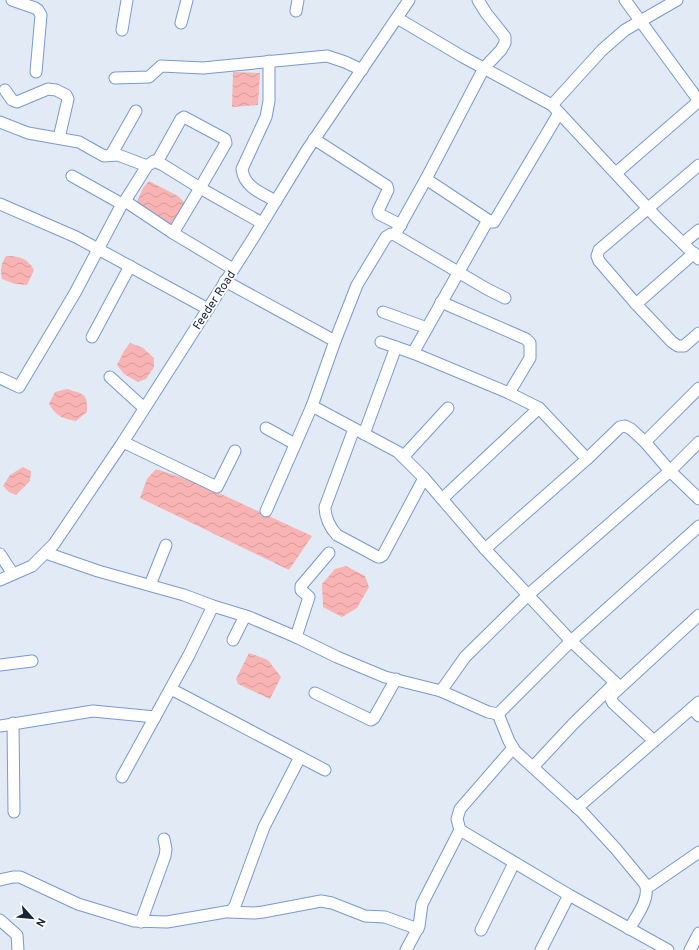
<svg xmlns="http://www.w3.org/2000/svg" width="699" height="950" font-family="Overpass,sans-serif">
  <defs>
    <pattern id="water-waves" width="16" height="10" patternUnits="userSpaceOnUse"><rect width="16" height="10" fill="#f8b3b2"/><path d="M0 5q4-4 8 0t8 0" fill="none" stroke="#d49a9a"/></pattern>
  </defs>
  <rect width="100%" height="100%" fill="#e2eaf6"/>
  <g fill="url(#water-waves)">
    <polygon points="233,72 260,73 258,105 232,107"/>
    <polygon points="149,181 178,196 184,202 178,217 169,228 133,210 143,188"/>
    <path d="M 6,256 C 18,256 28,258 34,270 L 27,285 L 15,284 L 2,279 C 0,269 1,264 6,256 Z"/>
    <polygon points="130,343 143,348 154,358 154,367 146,379 138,382 124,374 117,365 124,351"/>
    <path d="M 67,389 C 83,394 88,393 87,412 L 76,421 C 62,418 57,417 49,404 L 55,392 Z"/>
    <polygon points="23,467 31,471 30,481 16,495 9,492 3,486 10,475"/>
    <polygon points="156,469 195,482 312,536 289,570 140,498 147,479"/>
    <polygon points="346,566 365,576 369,587 357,608 342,617 323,607 322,584 335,569"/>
    <polygon points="249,653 268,660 281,677 270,699 238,684 236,679"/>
  </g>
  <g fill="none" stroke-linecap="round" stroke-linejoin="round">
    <g stroke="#779ad2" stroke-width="13">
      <g id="minor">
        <polyline points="12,0 35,8 38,10 41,15 36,72"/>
        <polyline points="478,0 486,13 505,37 505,43 501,50 484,68 426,179 491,222 494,222 559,113"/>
        <polyline points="625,0 699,101"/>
        <polyline points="296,11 298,0"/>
        <polyline points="397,18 463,57 552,105 657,218 699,259"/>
        <polyline points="181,23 187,0"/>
        <polyline points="122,30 127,0"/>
        <path d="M 269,61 L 269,101 L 266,117 L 242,169 C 244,187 261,193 276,201"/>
        <polyline points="115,78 149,77 161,66 203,68 327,56 345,62 362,70"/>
        <polyline points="5,90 12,100 17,102 48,89 56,90 66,95 68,99 59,138"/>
        <polyline points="552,105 602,50 625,30 677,0"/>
        <polyline points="0,122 28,133 79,142 104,156 118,155 147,166"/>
        <polyline points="314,139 387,186 388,190 378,211 379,214 401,225"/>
        <polyline points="111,155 136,111"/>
        <polyline points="157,162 181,119 184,117 225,139 226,143 200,188 262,223"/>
        <polyline points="699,165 599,250 597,256 599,261 636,304 672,342 678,346 684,346 699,333"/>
        <polyline points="616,173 699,101"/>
        <polyline points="72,176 122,204 125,201 173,233 233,269"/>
        <polyline points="125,201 147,166 154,161 163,165 200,188 173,233"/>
        <polyline points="0,204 76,237 208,309"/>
        <polyline points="397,231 426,179"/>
        <polyline points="683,243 699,230"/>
        <polyline points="225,281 335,341 312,406 266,511"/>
        <polyline points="441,302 526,339 530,343 530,358 509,393"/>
        <polyline points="636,304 694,253"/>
        <polyline points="383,312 427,328"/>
        <polyline points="92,337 130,266"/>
        <polyline points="335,341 357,285 386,237 391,234 395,235 487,289 505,298"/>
        <polyline points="381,342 413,353 509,393 539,408 587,459"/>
        <polyline points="413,353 488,220"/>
        <polyline points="110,377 144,408"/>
        <polyline points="0,378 19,387 75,293 122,204"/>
        <polyline points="312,406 398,452 424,478 485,549 571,641 620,687"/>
        <polyline points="266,428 295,444"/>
        <path d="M 354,429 L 325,507 C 325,517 330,528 337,535 L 378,557 L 380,557 L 383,555 L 424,478"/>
        <polyline points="364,434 396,347"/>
        <polyline points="123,442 217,487 235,451"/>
        <polyline points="645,442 699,388"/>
        <polyline points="403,457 448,408"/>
        <polyline points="442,499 539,408"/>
        <polyline points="485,549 587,459 620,427 625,426 631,429 645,442 670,471 699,499"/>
        <polyline points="46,553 98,571 184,595 213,606 249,617 296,637 337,657 385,677 441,691 488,712 498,714 571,641 699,526"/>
        <polyline points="0,554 13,574"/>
        <polyline points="0,580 32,566 54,544 123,442 252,240 307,150 409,0"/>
        <polyline points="150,585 166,545"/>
        <polyline points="296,637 309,597 301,590 301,586 329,553"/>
        <polyline points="233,640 245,616"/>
        <polyline points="0,665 32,661"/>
        <polyline points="171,689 325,770"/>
        <polyline points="441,691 465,657 528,595 670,471 699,442"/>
        <polyline points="315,693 371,720 374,718 396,679"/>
        <polyline points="692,708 699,716"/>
        <path d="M 498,714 L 509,741 L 515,751 L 583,813 L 616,849 L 645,884 C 651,898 636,917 629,929"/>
        <polyline points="13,723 14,812"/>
        <polyline points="0,726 93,711 155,717"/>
        <polyline points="654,741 613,703 611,699 612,695 699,615"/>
        <polyline points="513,748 460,809 457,819 460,830 569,895 668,950"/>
        <polyline points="533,767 573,724 615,683"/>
        <polyline points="122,777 189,655 213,606"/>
        <polyline points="577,808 699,702"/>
        <polyline points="0,880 13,877 20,877 78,904 134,921 167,922 231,911 235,906 264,827 300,757"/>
        <polyline points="647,888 699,852"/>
        <polyline points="229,912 254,913 263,912 321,901 332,903 365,916 385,917 418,929"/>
        <polyline points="0,920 17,935 18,950"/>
        <polyline points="141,922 165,856 166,849 164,839"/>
        <polyline points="481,930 514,863"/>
        <polyline points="406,950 419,926 422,904 460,830"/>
        <polyline points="541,950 569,895"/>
        <polyline points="690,950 699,933"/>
      </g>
    </g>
    <use href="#minor" stroke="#fff" stroke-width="11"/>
  </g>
  <g text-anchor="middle" stroke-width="4" stroke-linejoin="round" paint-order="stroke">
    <g font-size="12" fill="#17253b" stroke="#fff">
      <text transform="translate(214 300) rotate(-57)" y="4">Feeder Road</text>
    </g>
  </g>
  <g transform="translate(32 918) rotate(117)" stroke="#ffffff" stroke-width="3" paint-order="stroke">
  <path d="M0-3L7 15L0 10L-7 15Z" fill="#17253b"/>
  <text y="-6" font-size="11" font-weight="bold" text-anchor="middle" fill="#17253b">N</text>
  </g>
</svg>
